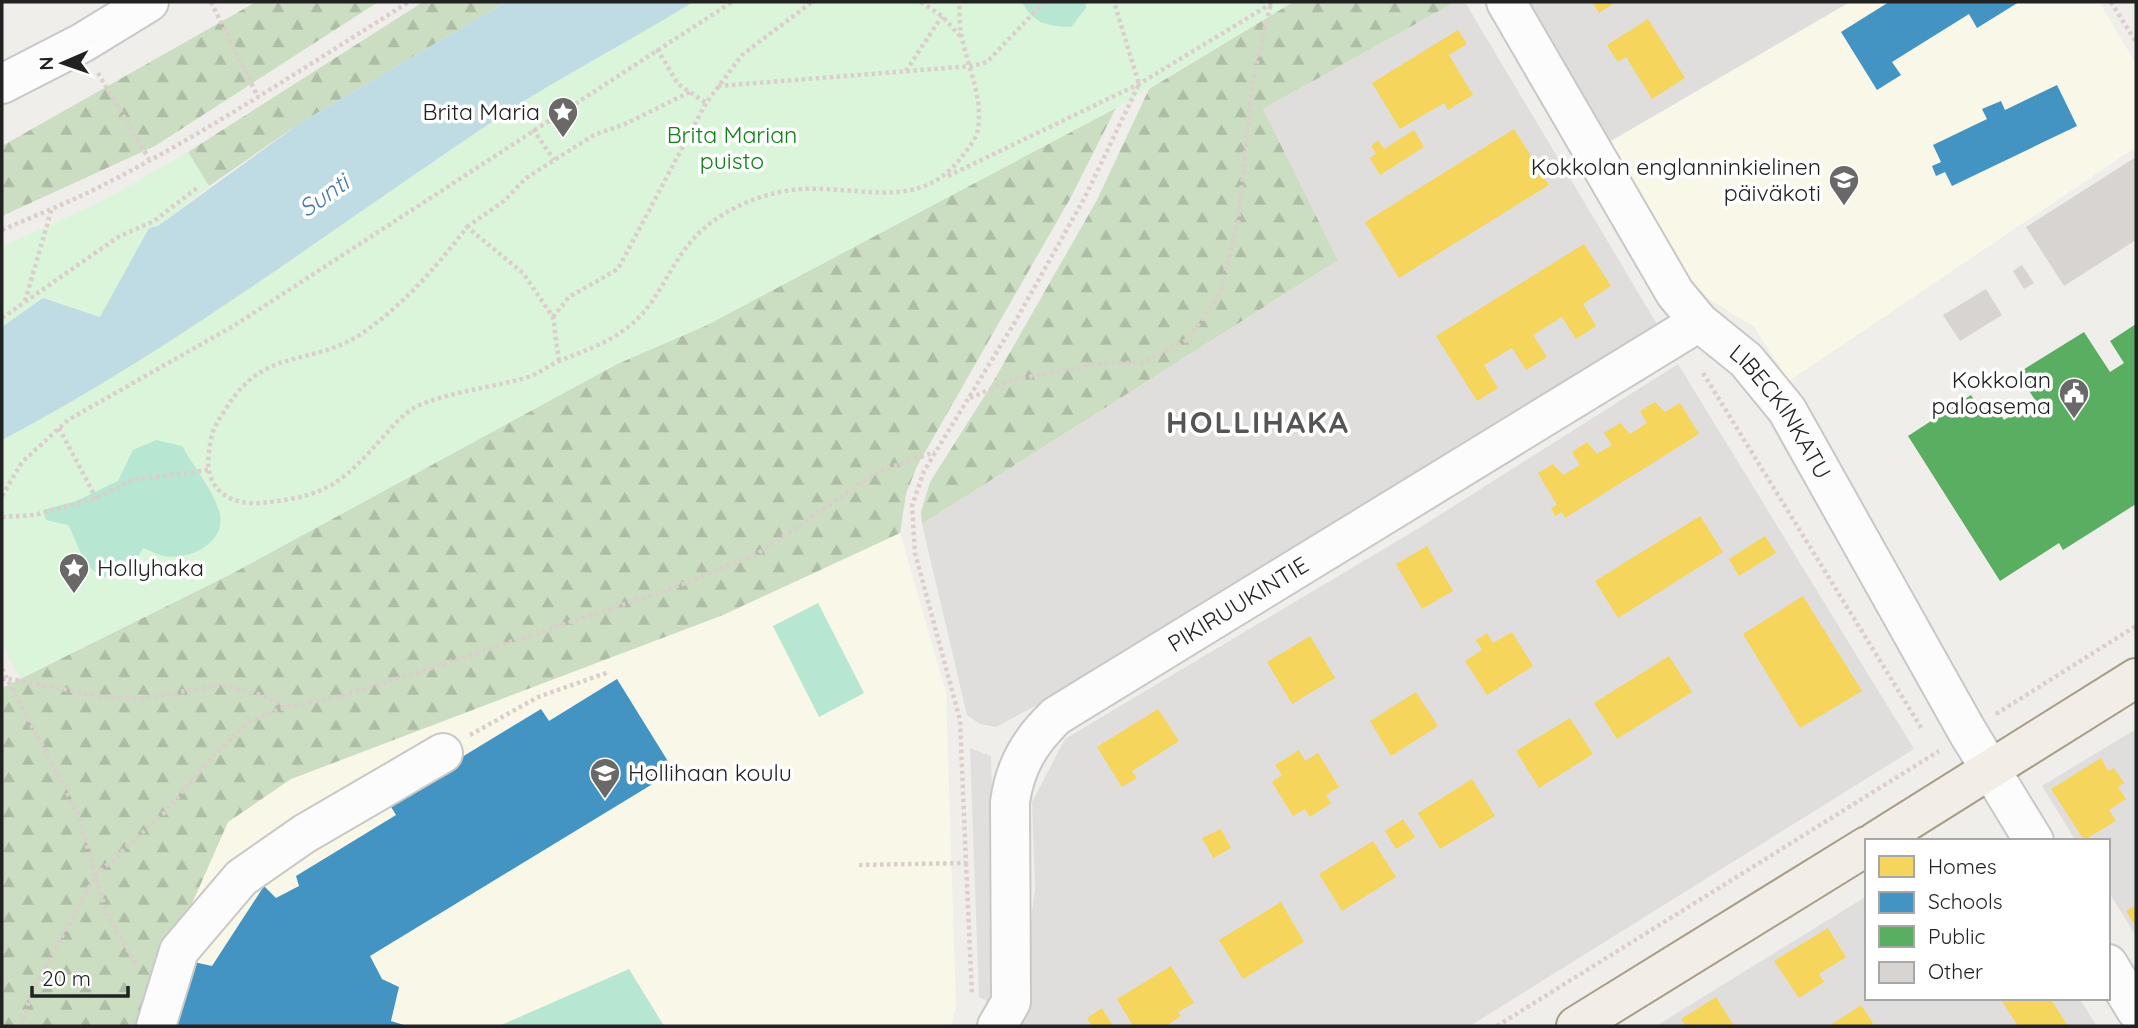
<svg xmlns="http://www.w3.org/2000/svg" width="2138" height="1028" font-family="Quicksand,sans-serif">
  <defs>
    <pattern id="forest-firs" width="22" height="20" patternUnits="userSpaceOnUse" patternTransform="scale(1.75)"><rect width="22" height="20" fill="#cbdec1"/><path d="M5 1l3.5 6h-7zM16 11l3.5 6h-7z" fill="#aebea6"/></pattern>
  </defs>
  <rect width="100%" height="100%" fill="#f0eeeb"/>
  <g fill="#dfdedc">
    <polygon points="1455,2 1465,2 1658,326 1039,704 996,727 980,724 967,715 922,524 1338,260 1263,109"/>
    <polygon points="1520,2 1850,2 1606,144"/>
    <polygon points="1678,364 1914,749 1470,1026 1014,1026 1018,1020 1035,888 1032,802 1065,739 1419,528"/>
    <polygon points="2136,729 2136,936 2108,891 2108,841 2076,841 2042,786"/>
    <polygon points="1867,896 1867,998 2079,998 2097,1026 1656,1026"/>
  </g>
  <g fill="#f8f7e8">
    <polygon points="1850,2 2099,2 2136,64 2136,147 1789,381 1754,327 1709,299 1676,267 1606,144"/>
    <polygon points="900,533 946,692 956,1006 951,1026 138,1026 228,822 291,779 723,615"/>
  </g>
  <g fill="url(#forest-firs)">
    <polygon points="256,2 378,2 155,146 2,216 2,146"/>
    <polygon points="423,2 506,2 300,123 209,186 188,152"/>
    <polygon points="1293,2 1455,2 1263,109 1338,260 922,524 921,512 930,482 989,389 1097,200 1149,89"/>
    <polygon points="1116,108 1071,197 917,466 906,494 900,533 723,615 291,779 228,822 138,1026 2,1026 2,688 231,574 617,364 707,325"/>
  </g>
  <g fill="#daf5da">
    <path d="M 693,2 L 1293,2 L 1116,108 L 707,325 L 617,364 L 231,574 L 20,678 L 2,643 L 2,440 C 180,346 339,223 507,112 C 567,73 632,40 693,2 Z"/>
    <polygon points="188,152 209,186 158,226 149,228 100,317 43,298 2,327 2,247 104,200"/>
  </g>
  <g fill="#b7e6d2">
    <path d="M 1022,2 L 1086,2 L 1086,8 L 1071,27 C 1048,26 1033,24 1022,2 Z"/>
    <path d="M 156,440 L 182,446 C 193,466 210,486 218,508 C 231,540 191,561 164,556 C 157,555 150,550 143,548 C 133,567 125,572 104,577 C 79,565 81,547 68,525 L 46,520 L 43,510 L 76,501 L 118,481 L 133,450 Z"/>
    <polygon points="818,603 864,693 819,717 773,626"/>
    <polygon points="629,969 664,1026 499,1026"/>
  </g>
  <polygon fill="#e0dfde" points="970,748 991,756 999,1008 979,997"/>
  <path fill="#bfdbe3" d="M 506,2 L 693,2 C 632,40 567,73 507,112 C 339,223 180,346 2,440 L 2,327 L 43,298 L 100,317 L 149,228 L 158,226 L 300,123 Z"/>
  <g fill="#f6d55c">
    <polygon points="1592,2 1616,2 1599,13"/>
    <polygon points="1648,19 1685,78 1652,99 1626,57 1618,62 1607,45"/>
    <polygon points="1458,30 1467,44 1449,55 1473,95 1448,110 1444,103 1400,129 1372,83"/>
    <polygon points="1514,129 1549,185 1399,278 1365,222"/>
    <polygon points="1414,130 1424,147 1380,175 1370,158 1376,154 1371,146 1378,140 1384,149"/>
    <polygon points="1584,244 1611,286 1583,304 1596,326 1576,339 1562,317 1533,335 1547,357 1526,370 1512,348 1484,365 1498,388 1477,401 1436,336"/>
    <polygon points="1655,402 1665,412 1680,403 1699,434 1565,518 1562,512 1555,516 1551,508 1557,505 1538,473 1553,464 1563,475 1580,465 1572,452 1587,442 1597,454 1612,445 1604,433 1620,423 1630,434 1647,423 1640,411"/>
    <polygon points="1700,516 1723,552 1618,618 1595,581"/>
    <polygon points="1765,536 1776,553 1739,576 1729,559"/>
    <polygon points="1427,546 1453,591 1422,609 1396,564"/>
    <polygon points="1803,596 1862,691 1800,728 1743,634"/>
    <polygon points="1512,632 1533,666 1487,695 1465,661 1482,650 1476,640 1487,633 1493,643"/>
    <polygon points="1310,636 1335,678 1292,704 1267,662"/>
    <polygon points="1669,656 1692,692 1617,739 1594,703"/>
    <polygon points="1416,692 1438,726 1391,756 1370,721"/>
    <polygon points="1158,709 1179,741 1132,771 1137,778 1122,787 1097,747"/>
    <polygon points="1570,718 1593,754 1539,788 1516,751"/>
    <polygon points="1299,750 1305,761 1318,753 1339,787 1326,795 1331,803 1310,817 1305,809 1293,816 1272,782 1282,775 1275,765"/>
    <polygon points="2101,758 2108,771 2114,768 2124,783 2118,787 2126,799 2109,810 2116,821 2084,840 2051,789"/>
    <polygon points="1472,779 1495,816 1440,849 1418,813"/>
    <polygon points="1403,819 1415,837 1396,849 1385,831"/>
    <polygon points="1221,829 1231,848 1213,858 1202,838"/>
    <polygon points="1373,841 1396,877 1342,911 1319,874"/>
    <polygon points="1281,902 1304,942 1243,979 1219,940"/>
    <polygon points="2136,905 2136,927 2126,911"/>
    <polygon points="1828,928 1846,957 1819,974 1824,982 1799,998 1774,961"/>
    <polygon points="1171,966 1194,1003 1178,1012 1181,1016 1166,1026 1133,1026 1117,999"/>
    <polygon points="1716,997 1734,1026 1686,1026 1681,1019"/>
    <polygon points="2000,998 2050,998 2068,1026 2018,1026"/>
    <polygon points="1861,1005 1873,1023 1869,1026 1829,1026"/>
    <polygon points="1102,1008 1113,1026 1092,1026 1087,1018"/>
  </g>
  <g fill="#4393c3">
    <polygon points="1889,2 2019,2 1977,28 1969,14 1892,62 1901,75 1877,90 1841,32"/>
    <polygon points="2057,85 2077,126 1952,186 1945,172 1936,176 1932,166 1941,162 1933,145 1987,119 1982,109 2001,101 2005,110"/>
    <polygon points="617,679 674,771 370,956 382,979 399,987 391,1021 407,1026 170,1026 189,961 212,966 264,886 276,898 299,886 296,876 396,815 388,802 541,709 549,721"/>
  </g>
  <polygon fill="#5aae61" points="2136,324 2136,504 2063,550 2059,543 2000,581 1908,436 1971,395 1981,411 1993,403 2004,420 2035,400 2018,373 2084,332 2110,372 2124,363 2110,341"/>
  <g fill="#d7d4d2">
    <polygon points="2136,157 2136,240 2064,286 2026,227"/>
    <polygon points="2022,265 2034,283 2024,289 2013,271"/>
    <polygon points="1986,289 2002,315 1960,341 1943,315"/>
  </g>
  <g fill="none" stroke-linecap="round" stroke-linejoin="round">
    <g stroke="#c9c8c7" stroke-width="42">
      <g id="minor">
        <path id="s1" d="M 1506,2 L 1675,293 L 1699,322 L 1746,360 L 1787,410 L 1967,731 L 2034,841"/>
        <polyline points="2,84 82,43 149,2"/>
        <polyline points="2108,964 2136,1010"/>
        <polyline points="156,1026 179,951 241,878 304,834 443,753"/>
        <path id="s2" d="M 997,1026 L 1011,1002 L 1010,802 C 1015,766 1030,741 1056,716 L 1699,322"/>
      </g>
    </g>
    <g stroke="#a79c86" stroke-width="42">
      <g id="major">
        <polyline points="1876,841 2136,678"/>
        <polyline points="1576,1026 1867,846"/>
      </g>
    </g>
    <g stroke="#dccecd" stroke-width="4.5" stroke-dasharray="3.5 3.5" stroke-linecap="butt">
      <polyline points="211,2 258,97"/>
      <polyline points="921,2 942,16 961,37"/>
      <polyline points="2111,2 2136,42"/>
      <polyline points="657,49 678,84 706,103"/>
      <polyline points="906,71 942,16"/>
      <polyline points="98,73 149,159"/>
      <polyline points="718,86 972,66 987,62 1044,2"/>
      <polyline points="533,129 554,160"/>
      <polyline points="948,176 1139,84 1274,2"/>
      <polyline points="467,227 504,201 526,178 594,135 625,124 690,92"/>
      <path d="M 2,230 C 29,218 58,207 85,194 C 198,139 303,68 409,2"/>
      <polyline points="25,301 52,208"/>
      <polyline points="553,317 569,297 618,269 706,103 742,55 812,2"/>
      <polyline points="2,318 118,237 154,221 197,188"/>
      <path d="M 559,361 L 553,317 L 523,273 L 467,227 C 437,266 403,306 361,334 C 311,367 265,346 227,407 C 220,418 213,427 211,439 C 208,456 205,472 216,487 C 228,503 251,505 269,502 C 328,496 345,480 383,437 C 394,425 405,411 420,405 C 453,391 490,388 525,378 C 537,375 546,367 557,362 C 582,351 605,345 627,328 C 659,304 669,264 696,236 C 720,211 757,195 791,190 C 851,182 916,215 960,159 C 967,150 976,140 978,129 C 983,97 968,68 962,38 C 959,26 960,13 959,2"/>
      <polyline points="1703,373 1922,729"/>
      <polyline points="970,398 1012,380 1104,363 1141,363 1187,340 1219,296 1238,222 1253,79 1271,3"/>
      <polyline points="59,428 96,498"/>
      <polyline points="2,496 22,462 68,420 235,325 732,2"/>
      <polyline points="2,517 35,515 96,498 131,480 208,470"/>
      <polyline points="2,669 77,812 107,915 137,966"/>
      <polyline points="2,680 6,678 99,696 138,699 222,685 261,695 286,707"/>
      <polyline points="1996,714 2136,626"/>
      <polyline points="470,735 538,697 609,672"/>
      <polyline points="966,863 972,995"/>
      <polyline points="859,865 966,863 960,720 915,553 912,506 924,471 1015,322 1085,197 1139,84 1114,2"/>
      <polyline points="22,1026 31,993 96,875 164,813 214,755 250,721 286,707 337,697 420,672 673,588 757,554 879,471 935,452"/>
      <polyline points="1497,1026 1939,751"/>
    </g>
    <use href="#minor" stroke="#fdfcfc" stroke-width="38"/>
    <use href="#major" stroke="#f3ede7" stroke-width="38"/>
  </g>
  <defs>
    <g id="sight-pin" transform="scale(1.575)"><path d="M0 17L-7.5 6A9.5 9.5 0 1 1 7.5 6Z" fill="#6a6968" stroke="#fff"/><path d="M0-6L1.8-2.2L6-1.7L2.9 1.2L3.7 5.4L0 3.3L-3.7 5.4L-2.9 1.2L-6-1.7L-1.8-2.2Z" fill="#fff"/></g>
    <g id="school-pin" transform="scale(1.575)"><path d="M0 17L-7.5 6A9.5 9.5 0 1 1 7.5 6Z" fill="#6a6968" stroke="#fff"/><path d="M0-5L7-2L0 1L-7-2ZM-4 1L0 2.5L4 1V4Q0 6-4 4Z" fill="#fff"/></g>
    <g id="civic-pin" transform="scale(1.575)"><path d="M0 17L-7.5 6A9.5 9.5 0 1 1 7.5 6Z" fill="#6a6968" stroke="#fff"/><path d="M-.6-6.5H3V-4.5H.6V-3L4-1V1h2V6H-6V1h2V-1L-.6-3ZM-1.2 2.5V6h2.4V2.5Z" fill="#fff"/></g>
  </defs>
  <g fill-rule="evenodd">
    <use href="#sight-pin" x="563" y="112"/>
    <use href="#school-pin" x="1844" y="180"/>
    <use href="#civic-pin" x="2074" y="393"/>
    <use href="#sight-pin" x="74" y="568"/>
    <use href="#school-pin" x="605" y="773"/>
  </g>
  <g text-anchor="middle" stroke-width="7" stroke-linejoin="round" paint-order="stroke">
    <g font-size="23" fill="#222" stroke="#fff" text-anchor="end">
      <text x="540" y="120">Brita Maria</text>
      <text x="1821" y="175">Kokkolan englanninkielinen<tspan x="1821" dy="26">päiväkoti</tspan></text>
      <text x="2051" y="388">Kokkolan<tspan x="2051" dy="26">paloasema</tspan></text>
      <text x="97" y="576" text-anchor="start">Hollyhaka</text>
      <text x="628" y="781" text-anchor="start">Hollihaan koulu</text>
    </g>
    <g font-size="23" fill="#0c8416" stroke="#fff">
      <text x="732" y="143">Brita Marian<tspan x="732" dy="26">puisto</tspan></text>
    </g>
    <g font-size="23" fill="#222" stroke="#fff">
      <text dy="8" stroke="none"><textPath href="#s1" startOffset="497">LIBECKINKATU</textPath></text>
      <text dy="8" stroke="none"><textPath href="#s2" startOffset="541">PIKIRUUKINTIE</textPath></text>
    </g>
    <g font-size="24" font-style="italic" fill="#4a7aab" stroke="#fff">
      <text transform="translate(324 196) rotate(-35)" y="8">Sunti</text>
    </g>
    <g font-size="30" font-weight="bold" letter-spacing="2" fill="#555" stroke="#fff">
      <text x="1258" y="433">HOLLIHAKA</text>
    </g>
  </g>
  <rect width="2138" height="1028" fill="none" stroke="#222222" stroke-width="7"/>
  <rect x="1865" y="839" width="245" height="161" fill="#ffffff" stroke="#a7a7a7" stroke-width="2"/>
  <rect x="1879" y="856" width="35" height="21" fill="#f6d55c" stroke="#a7a7a7" stroke-width="2"/>
  <text x="1928" y="874" font-size="21" fill="#222222">Homes</text>
  <rect x="1879" y="892" width="35" height="21" fill="#4393c3" stroke="#a7a7a7" stroke-width="2"/>
  <text x="1928" y="909" font-size="21" fill="#222222">Schools</text>
  <rect x="1879" y="926" width="35" height="21" fill="#5aae61" stroke="#a7a7a7" stroke-width="2"/>
  <text x="1928" y="944" font-size="21" fill="#222222">Public</text>
  <rect x="1879" y="962" width="35" height="21" fill="#d7d4d2" stroke="#a7a7a7" stroke-width="2"/>
  <text x="1928" y="979" font-size="21" fill="#222222">Other</text>
  <g transform="translate(63 63) rotate(268)" stroke="#ffffff" stroke-width="5" paint-order="stroke">
  <path d="M0-5L12 26L0 18L-12 26Z" fill="#222222"/>
  <text y="-10" font-size="19" font-weight="bold" text-anchor="middle" fill="#222222">N</text>
  </g>
  <path d="M32 986v10h96v-10" fill="none" stroke="#222222" stroke-width="3.5"/>
  <text x="42" y="986" font-size="21" fill="#222222" stroke="#ffffff" stroke-width="5" paint-order="stroke">20 m</text>
</svg>
